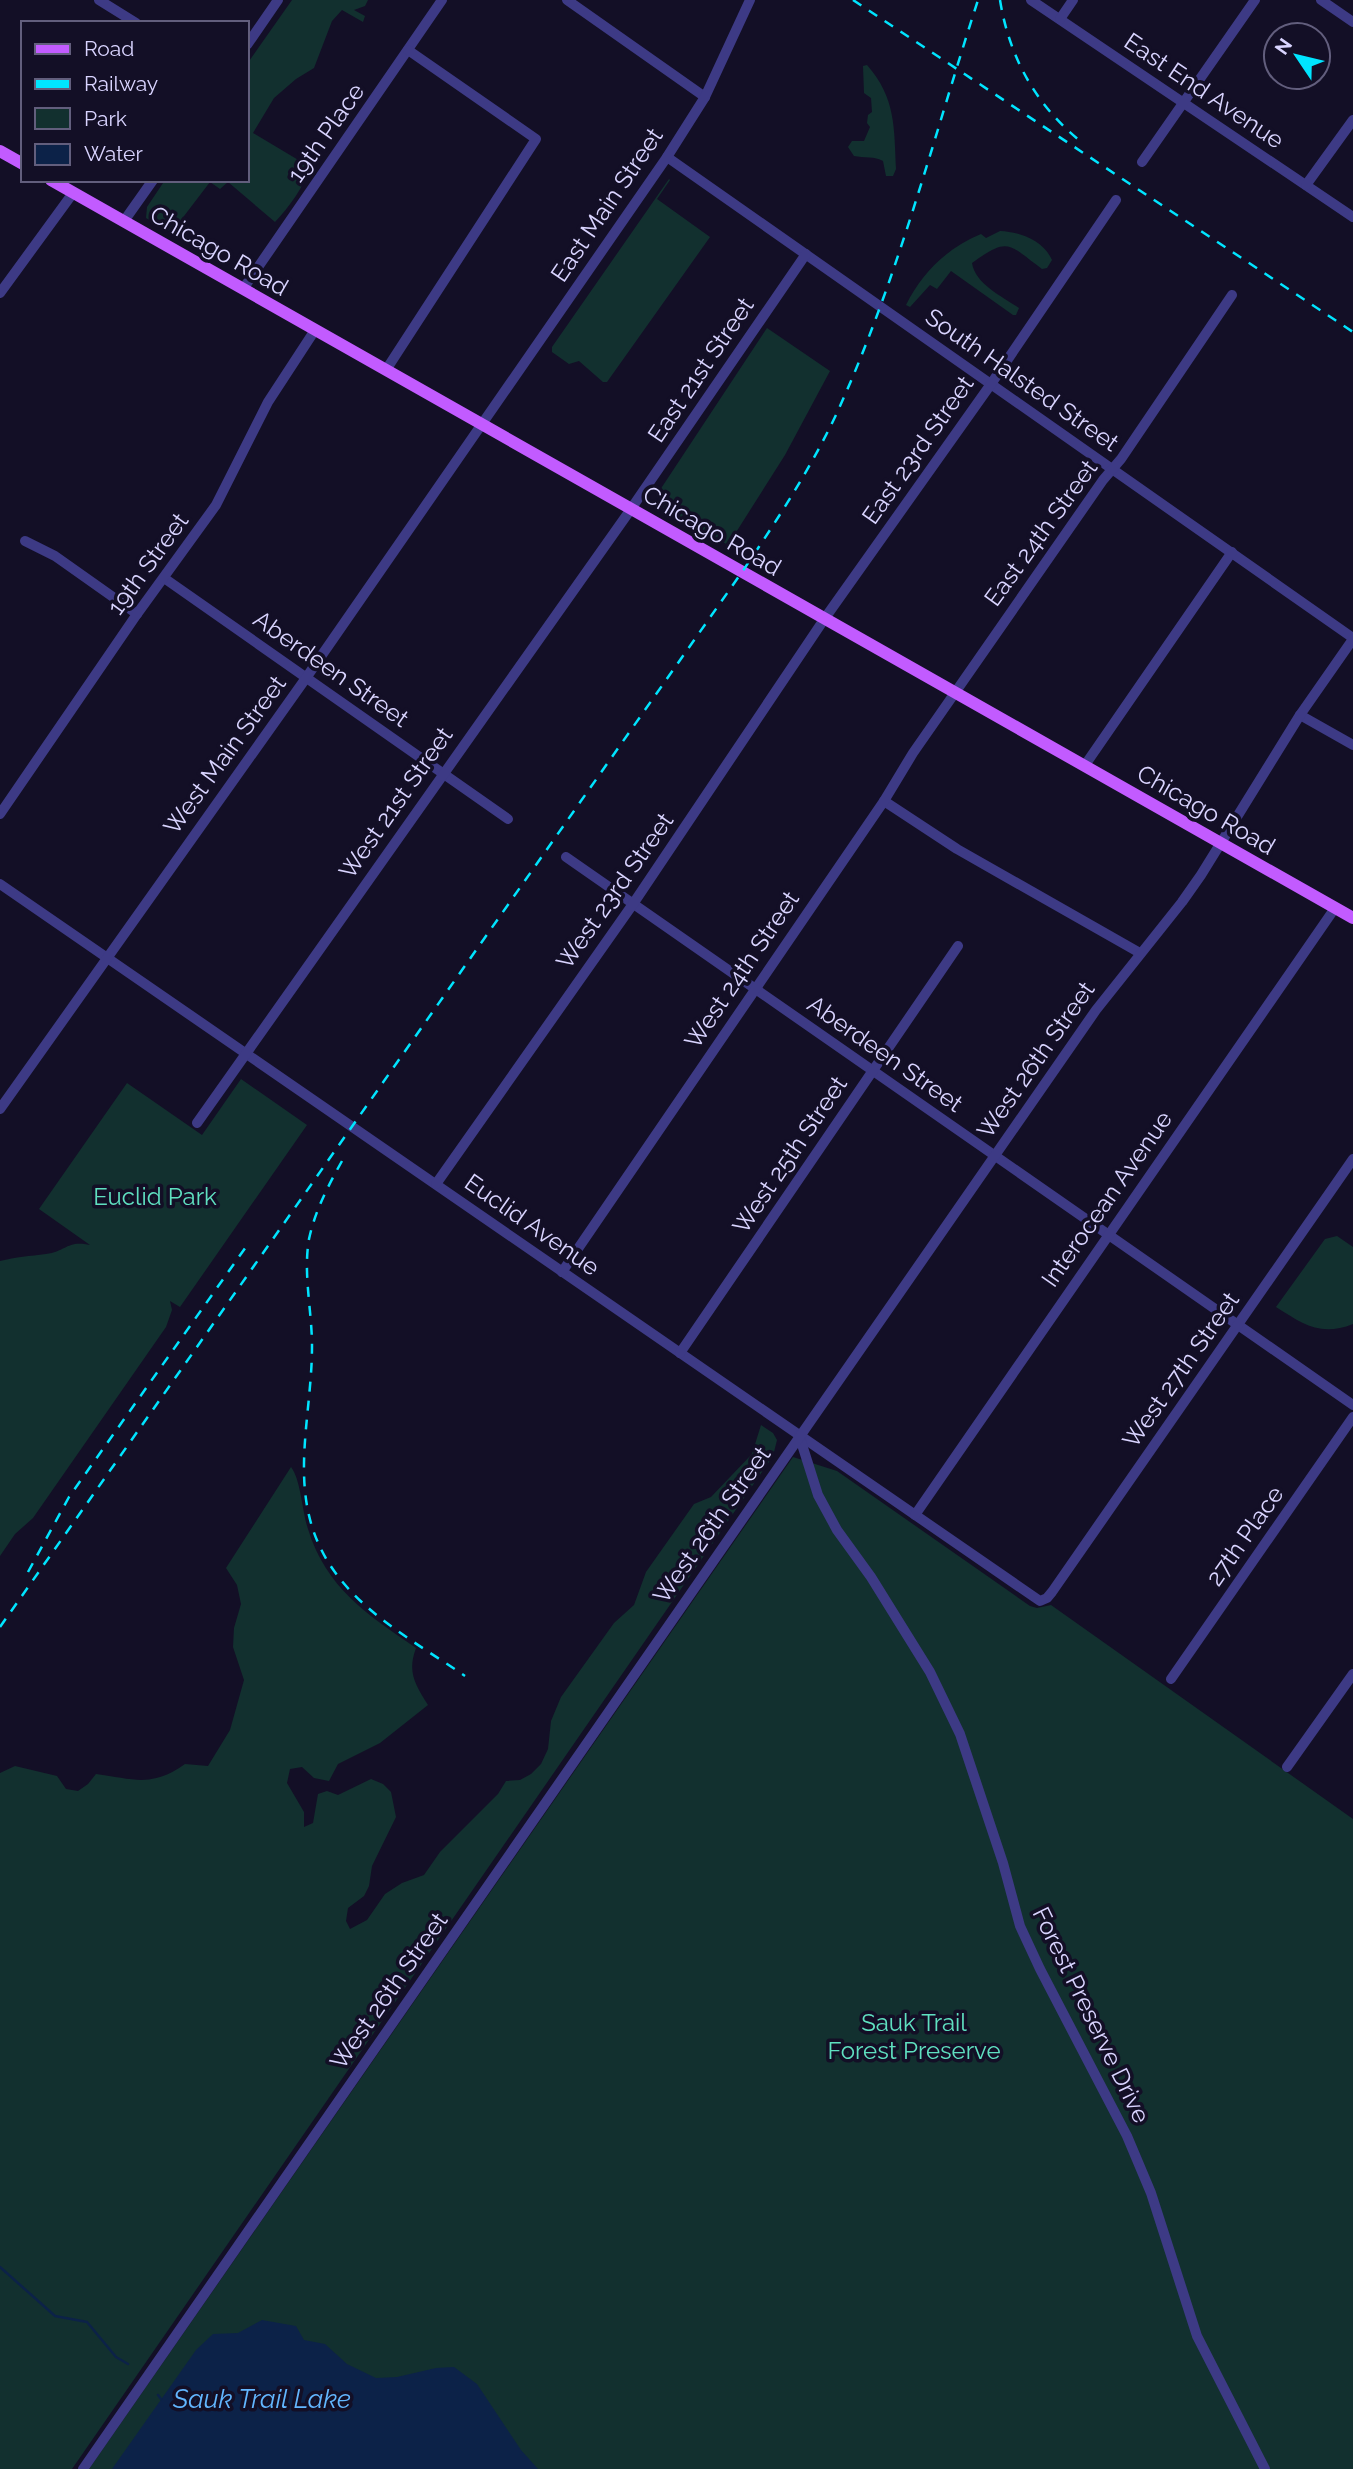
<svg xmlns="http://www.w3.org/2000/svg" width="1353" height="2469" font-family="Raleway,sans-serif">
  <rect width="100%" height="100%" fill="#130f26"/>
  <g fill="#12302f">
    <path d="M 292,0 L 368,0 L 365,6 L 354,10 L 365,16 L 363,22 L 342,10 L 332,21 L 314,68 L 296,79 L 274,98 L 253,133 L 310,167 C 304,187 289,207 275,222 L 228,182 L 220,189 L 210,182 L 181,220 L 174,234 L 146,218 L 147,207 L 165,180 L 247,180 L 247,64 Z"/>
    <path d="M 867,65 C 896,98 894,128 896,169 L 893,176 L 886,176 L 883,161 C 875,156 864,158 854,156 L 848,147 L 852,141 L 864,141 L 870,127 L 867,123 L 868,115 L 872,112 L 871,98 L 864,93 L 863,66 Z"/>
    <polygon points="669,179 670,180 657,199 710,237 607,382 603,382 579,361 569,364 552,352 552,347"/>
    <path d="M 1000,231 C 1020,232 1043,240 1052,260 L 1047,268 L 1042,269 C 1008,244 1009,236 972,263 C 975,284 1003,297 1019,308 L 1016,315 L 1013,315 L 951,271 L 937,289 L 930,285 L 910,307 L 906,305 C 922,273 947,248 981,234 L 986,238 Z"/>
    <polygon points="767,328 830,371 785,455 728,545 661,507 661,498 658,493"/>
    <path d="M 241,1079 L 307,1125 L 180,1307 L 170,1301 L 172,1310 L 166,1327 L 33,1518 L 15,1534 L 0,1556 L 0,1261 C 16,1257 30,1256 46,1254 C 67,1251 67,1240 90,1245 L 39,1209 L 127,1083 L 202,1135 Z"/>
    <path d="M 1337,1236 L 1353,1247 L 1353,1324 C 1320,1337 1303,1324 1276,1307 L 1325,1239 Z"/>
    <path d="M 761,1425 L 773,1433 L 777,1440 L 773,1456 L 72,2469 L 0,2469 L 0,1773 L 15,1766 L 57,1776 L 66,1789 L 78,1791 L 88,1784 L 96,1774 C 134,1779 151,1788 185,1764 L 208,1766 L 230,1730 L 244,1680 L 233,1647 L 234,1628 L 241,1604 L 237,1585 L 226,1568 L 291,1467 C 301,1480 302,1511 308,1529 C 326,1588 368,1615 416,1648 C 407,1672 415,1684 428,1705 L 380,1743 L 338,1764 L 329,1781 L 314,1778 L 302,1767 L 290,1769 L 287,1783 L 304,1812 L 304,1827 L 313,1823 L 318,1794 L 327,1791 L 338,1795 L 371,1779 L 383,1784 L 391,1792 L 396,1817 L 372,1866 L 369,1886 L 364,1896 L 348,1908 L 346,1921 L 350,1929 L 367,1920 L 385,1894 L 402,1883 L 424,1875 L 440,1852 L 498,1794 L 506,1781 L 520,1780 L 531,1774 L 541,1764 L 548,1749 L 551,1721 L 561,1697 L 614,1623 L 634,1605 L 646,1572 L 694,1504 L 711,1497 L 752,1454 Z"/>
    <polygon points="793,1457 837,1471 1030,1606 1037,1608 1051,1605 1353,1819 1353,2469 89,2469"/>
  </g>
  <polygon fill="#0c2248" points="262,2320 296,2326 304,2340 325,2344 347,2364 376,2378 397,2377 436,2368 454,2367 477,2384 521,2450 538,2469 112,2469 196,2350 213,2334 238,2333"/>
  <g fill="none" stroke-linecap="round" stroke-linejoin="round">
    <g stroke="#0c2248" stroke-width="2.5">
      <polyline points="0,2267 55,2316 87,2322 116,2357 128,2364"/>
      <polyline points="158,2395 161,2399"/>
    </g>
    <g stroke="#3d3a85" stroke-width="10">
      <polyline points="99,0 136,23"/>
      <polyline points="567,0 705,97"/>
      <polyline points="1031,0 1353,217"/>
      <polyline points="1321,0 1353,22"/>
      <polyline points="1060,19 1073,0"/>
      <polyline points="247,45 278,0"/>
      <polyline points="667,157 1353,638"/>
      <polyline points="1142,162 1255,0"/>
      <polyline points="1306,185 1353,120"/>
      <polyline points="124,221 153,180"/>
      <polyline points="243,289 442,0"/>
      <polyline points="0,293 73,193"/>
      <polyline points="386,370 536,139 408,50"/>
      <polyline points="25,541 55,556 137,614"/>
      <polyline points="164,578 508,819"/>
      <polyline points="1300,715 1353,745"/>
      <polyline points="1085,765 1232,552"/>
      <polyline points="884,801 957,849 1140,953"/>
      <polyline points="0,814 137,614 216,505 268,402 315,330"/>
      <polyline points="566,857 1353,1405"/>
      <polyline points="0,884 1040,1601 1047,1598 1052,1592 1353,1159"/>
      <polyline points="0,1109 306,678 667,157 705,97 750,0"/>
      <polyline points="197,1123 631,509 806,254"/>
      <polyline points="436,1184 633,904 825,618 991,384 1116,200"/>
      <polyline points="562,1272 884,801 913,753 1103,480 1121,459 1232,295"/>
      <polyline points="680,1353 958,946"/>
      <polyline points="799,1435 818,1495 837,1530 871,1577 930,1672 960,1734 1003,1863 1020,1926 1040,1969 1127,2136 1151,2193 1197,2336 1265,2469"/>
      <polyline points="915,1515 1335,908"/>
      <polyline points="1171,1679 1353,1417"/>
      <polyline points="1287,1767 1353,1674"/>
      <polyline points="83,2469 1096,1010 1182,902 1201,875 1300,715 1353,639"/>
    </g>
    <g stroke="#c25bff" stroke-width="12">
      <polyline points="0,151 23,164"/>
      <polyline points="51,180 1353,918"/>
    </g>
    <g stroke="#00e5ff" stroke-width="2.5" stroke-dasharray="10 9" stroke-linecap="butt">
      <polyline points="853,0 1353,332"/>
      <path d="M 1000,0 C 1009,56 1035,104 1079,140"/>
      <path d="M 342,1161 C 328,1186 315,1211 309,1239 C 303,1274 312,1311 312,1346 C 312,1422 285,1495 330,1565 C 362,1614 417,1643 465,1676"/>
      <polyline points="28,1572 69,1497 248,1244"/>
      <path d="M 0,1627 L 742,572 C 776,522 809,471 835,417 C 897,283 933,139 978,0"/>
    </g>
  </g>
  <g text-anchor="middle" stroke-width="7" stroke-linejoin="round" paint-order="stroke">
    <g font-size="24" fill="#d9d4ff" stroke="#130f26">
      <text transform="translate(1204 91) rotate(34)" y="8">East End Avenue</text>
      <text transform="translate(326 133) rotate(-55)" y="8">19th Place</text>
      <text transform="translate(607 205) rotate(-56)" y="8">East Main Street</text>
      <text transform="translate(219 251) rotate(30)" y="8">Chicago Road</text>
      <text transform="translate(701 370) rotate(-56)" y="8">East 21st Street</text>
      <text transform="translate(1022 380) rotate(35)" y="8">South Halsted Street</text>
      <text transform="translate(918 450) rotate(-55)" y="8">East 23rd Street</text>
      <text transform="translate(712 531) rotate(30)" y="8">Chicago Road</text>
      <text transform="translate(1041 533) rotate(-54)" y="8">East 24th Street</text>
      <text transform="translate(148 564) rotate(-54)" y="8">19th Street</text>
      <text transform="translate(331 669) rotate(35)" y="8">Aberdeen Street</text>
      <text transform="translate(225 755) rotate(-54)" y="8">West Main Street</text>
      <text transform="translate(396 803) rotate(-55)" y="8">West 21st Street</text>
      <text transform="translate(1206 810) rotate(30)" y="8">Chicago Road</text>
      <text transform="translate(615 891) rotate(-55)" y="8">West 23rd Street</text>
      <text transform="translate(742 970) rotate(-56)" y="8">West 24th Street</text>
      <text transform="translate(885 1054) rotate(35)" y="8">Aberdeen Street</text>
      <text transform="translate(1036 1060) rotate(-55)" y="8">West 26th Street</text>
      <text transform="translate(790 1155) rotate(-56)" y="8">West 25th Street</text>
      <text transform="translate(1107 1199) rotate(-55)" y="8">Interocean Avenue</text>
      <text transform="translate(532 1225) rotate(35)" y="8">Euclid Avenue</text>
      <text transform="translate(1181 1370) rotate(-55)" y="8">West 27th Street</text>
      <text transform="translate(712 1525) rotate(-55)" y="8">West 26th Street</text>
      <text transform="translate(1245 1536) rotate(-55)" y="8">27th Place</text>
      <text transform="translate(389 1991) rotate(-55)" y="8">West 26th Street</text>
      <text transform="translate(1091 2015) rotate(64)" y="8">Forest Preserve Drive</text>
    </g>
    <g font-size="24" fill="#5fe0c0" stroke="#130f26">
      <text x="155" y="1205">Euclid Park</text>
      <text x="914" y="2031">Sauk Trail<tspan x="914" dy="28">Forest Preserve</tspan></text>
    </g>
    <g font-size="26" font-style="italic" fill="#62b6ff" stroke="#130f26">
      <text x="262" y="2408">Sauk Trail Lake</text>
    </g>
  </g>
  <rect x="21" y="21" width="228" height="161" fill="#130f26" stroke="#625e7d" stroke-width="2"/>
  <rect x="35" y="44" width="35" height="10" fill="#c25bff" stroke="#625e7d" stroke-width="2"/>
  <text x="84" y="56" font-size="21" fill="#d9d4ff">Road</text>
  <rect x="35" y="79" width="35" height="10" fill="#00e5ff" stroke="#625e7d" stroke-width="2"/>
  <text x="84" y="91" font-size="21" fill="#d9d4ff">Railway</text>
  <rect x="35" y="108" width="35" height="21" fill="#12302f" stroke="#625e7d" stroke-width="2"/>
  <text x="84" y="126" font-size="21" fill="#d9d4ff">Park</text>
  <rect x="35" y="144" width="35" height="21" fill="#0c2248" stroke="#625e7d" stroke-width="2"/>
  <text x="84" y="161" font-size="21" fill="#d9d4ff">Water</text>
  <g transform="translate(1297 56) rotate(305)"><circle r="33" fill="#130f26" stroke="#625e7d" stroke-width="2"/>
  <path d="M0-5L12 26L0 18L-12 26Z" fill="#00e5ff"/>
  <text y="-10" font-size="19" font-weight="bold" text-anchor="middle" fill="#d9d4ff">N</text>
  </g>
</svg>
